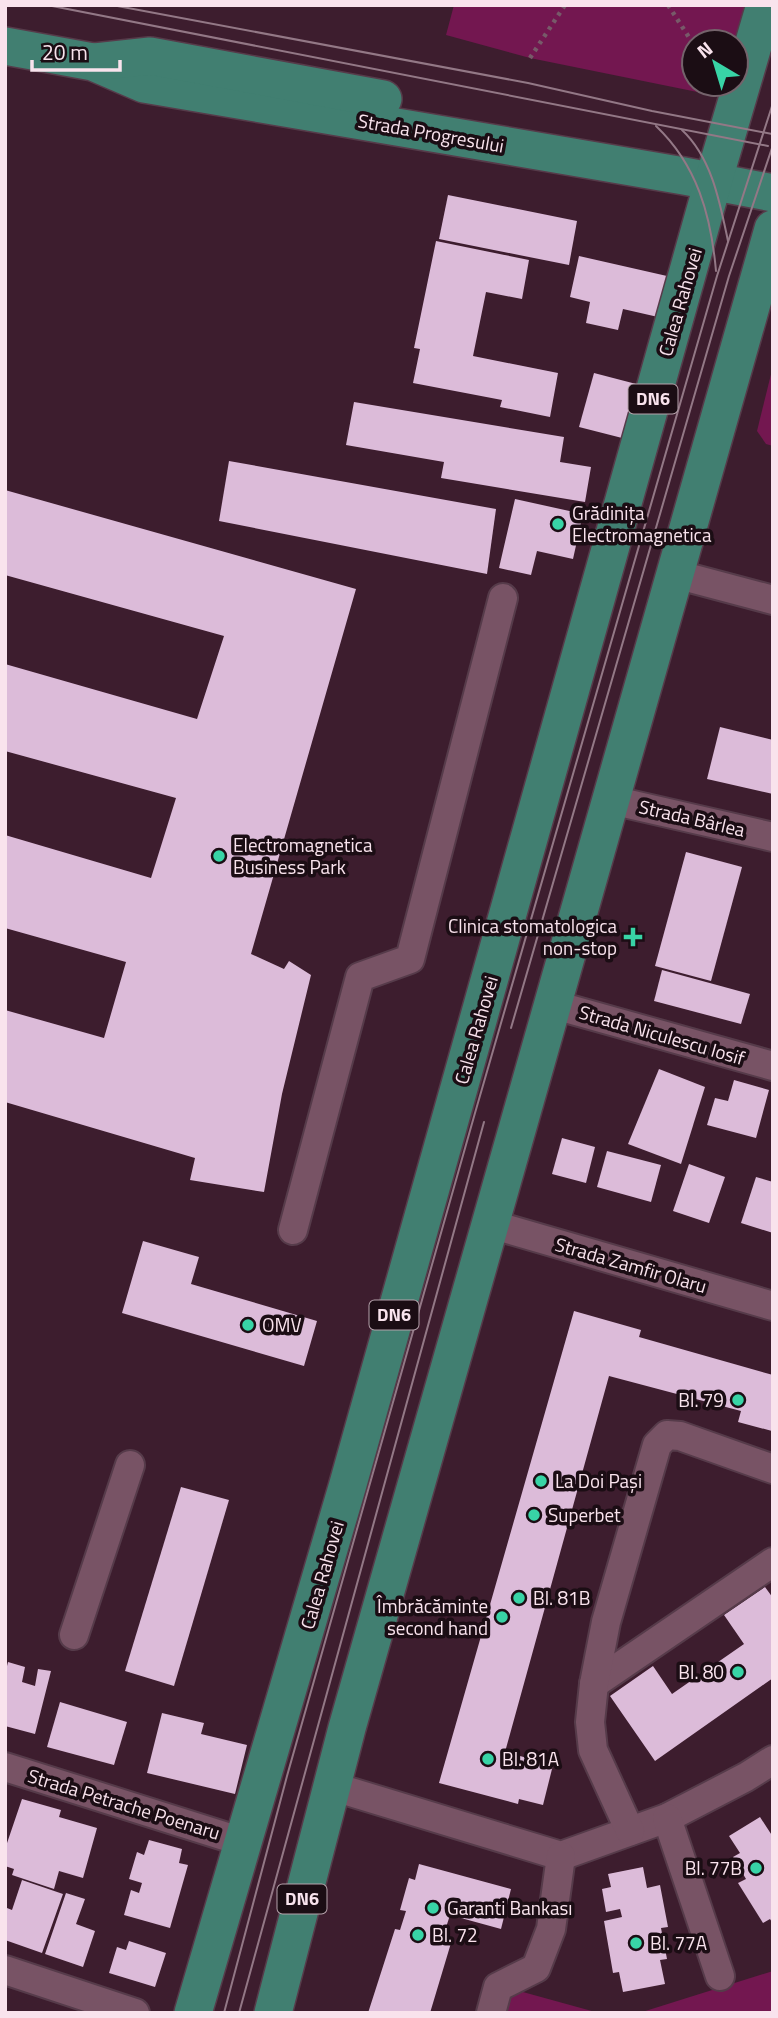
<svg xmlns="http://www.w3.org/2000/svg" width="778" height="2018" font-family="'Titillium Web',sans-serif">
  <rect width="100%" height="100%" fill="#3d1d2e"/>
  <g fill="#731750">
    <polygon points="454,5 748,5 736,42 694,42 694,84 726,84 722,97 530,58 446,35"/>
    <polygon points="773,366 773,446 766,444 757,431"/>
    <polygon points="773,1971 773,2013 639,2013"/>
    <polygon points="512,1989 599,2013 505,2013"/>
  </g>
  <g fill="#dcbbd9">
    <polygon points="448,195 577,221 569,265 439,239"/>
    <polygon points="436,241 529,260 522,299 486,292 473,356 558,373 550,417 500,407 502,400 413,383 420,349 414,348"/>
    <polygon points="579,256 667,276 658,317 623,309 618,330 586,323 590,302 570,297"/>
    <polygon points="594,373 640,385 626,439 579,427"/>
    <polygon points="354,402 564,437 560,462 591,467 585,502 441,478 444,462 346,445"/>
    <polygon points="229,461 496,509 487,574 219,521"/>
    <polygon points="5,490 356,589 251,954 284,969 289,961 311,975 282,1094 264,1192 190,1180 195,1158 5,1102 5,1010 104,1038 126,962 5,928 5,835 151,878 176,798 5,751 5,664 197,719 224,636 5,575"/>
    <polygon points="515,499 583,514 573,559 537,551 531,575 499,568"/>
    <polygon points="720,727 773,740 773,794 707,779"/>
    <polygon points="686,852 742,867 711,981 655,966"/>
    <polygon points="662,970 750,994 741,1024 654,1001"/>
    <polygon points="659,1069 705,1087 681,1164 628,1144"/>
    <polygon points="734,1080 769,1090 756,1138 707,1125 715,1098 728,1101"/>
    <polygon points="562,1138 595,1147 586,1183 552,1174"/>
    <polygon points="607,1151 661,1165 651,1202 597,1187"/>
    <polygon points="689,1164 725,1177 709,1223 673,1211"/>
    <polygon points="756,1177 773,1182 773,1233 741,1223"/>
    <polygon points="143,1241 199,1257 191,1284 317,1321 304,1366 122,1313"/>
    <polygon points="574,1311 641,1330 639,1337 773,1375 773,1429 772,1431 738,1422 741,1411 609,1376 505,1752 553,1765 543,1805 519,1799 518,1804 439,1783"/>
    <polygon points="181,1487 229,1500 174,1686 125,1671"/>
    <polygon points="765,1587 773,1598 773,1678 655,1761 610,1696 653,1666 672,1694 744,1644 724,1615"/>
    <polygon points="8,1662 25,1667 22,1682 35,1686 38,1669 51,1671 35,1734 5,1726 5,1674"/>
    <polygon points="60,1702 127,1722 114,1765 47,1747"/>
    <polygon points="162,1713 204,1723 201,1734 247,1745 235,1794 147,1773"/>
    <polygon points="22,1799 61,1810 59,1817 97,1828 83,1878 59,1871 54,1889 12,1875 14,1869 5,1866 5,1849"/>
    <polygon points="760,1817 773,1837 773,1924 770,1919 763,1923 738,1883 746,1879 733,1857 740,1853 729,1836"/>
    <polygon points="149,1840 182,1849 179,1863 188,1865 170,1928 124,1915 131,1890 139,1893 142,1883 129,1879 137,1852 144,1855"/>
    <polygon points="419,1864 511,1889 501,1929 450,1915 442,1940 451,1943 430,2013 368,2013 395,1929 400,1930 406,1911 400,1910 409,1878 415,1880"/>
    <polygon points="643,1867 647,1888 660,1885 668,1927 661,1928 667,1959 660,1960 665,1984 623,1992 619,1972 613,1973 604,1921 622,1917 620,1909 606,1912 602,1889 611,1887 608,1874"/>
    <polygon points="22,1880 63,1894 42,1953 5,1940 5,1913 7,1908 12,1910"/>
    <polygon points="66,1893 85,1899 76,1924 95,1931 83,1967 45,1954"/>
    <polygon points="129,1941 166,1953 155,1987 109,1973 117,1947 126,1950"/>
  </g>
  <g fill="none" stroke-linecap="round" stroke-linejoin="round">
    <g stroke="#563b4a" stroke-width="32">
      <g id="minor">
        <polyline points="675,574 773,600"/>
        <polyline points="611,800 773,837"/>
        <polyline points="551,1004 773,1066"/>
        <polyline points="490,1224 773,1306"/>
        <polyline points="293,1230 360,977 410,959 503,598"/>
        <polyline points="74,1635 130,1465"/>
        <polyline points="594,1684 773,1562"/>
        <polyline points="5,1767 243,1842"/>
        <polyline points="331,1786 561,1856 667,1818 746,1777 773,1760"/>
        <polyline points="667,1818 720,1976"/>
        <polyline points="630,1831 593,1750 590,1722 594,1684 606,1622 657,1445 667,1435 680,1436 773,1469"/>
        <polyline points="5,1970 135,2013"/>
        <polyline points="491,2013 498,1987 536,1968 551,1929 561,1856"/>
      </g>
    </g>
    <g stroke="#563b4a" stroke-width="40">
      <g id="major">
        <polyline points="5,46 93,62 144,84 684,176 773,193"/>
        <polyline points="95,62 150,56 383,99"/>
        <polyline points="193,2013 348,1484 713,182 765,5"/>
        <polyline points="273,2013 347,1728 773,229"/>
      </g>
    </g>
    <g stroke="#775a69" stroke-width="4.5" stroke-dasharray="3.5 5" stroke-linecap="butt">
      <polyline points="668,5 694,45"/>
      <polyline points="530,58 565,5"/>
    </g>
    <use href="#minor" stroke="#785365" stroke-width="28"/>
    <use href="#major" stroke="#417f71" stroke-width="37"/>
    <g stroke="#937886" stroke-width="2">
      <polyline points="47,5 768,146"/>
      <polyline points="112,5 528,83 652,111 772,134"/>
      <path d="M 656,126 C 697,165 711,215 716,271"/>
      <path d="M 682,130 C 712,158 720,203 728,241"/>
      <polyline points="511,1028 729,276 773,145"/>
      <polyline points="224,2013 287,1776 475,1113 717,276 773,103"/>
      <polyline points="239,2013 484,1122"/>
    </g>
  </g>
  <g fill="#38d4a6" stroke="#1b0d14" stroke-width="2.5">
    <circle cx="558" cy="524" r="7"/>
    <circle cx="219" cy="856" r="7"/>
    <path d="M629.5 926.5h7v7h7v7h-7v7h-7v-7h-7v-7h7z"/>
    <circle cx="248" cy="1325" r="7"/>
    <circle cx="738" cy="1400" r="7"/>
    <circle cx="541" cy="1481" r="7"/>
    <circle cx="534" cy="1515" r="7"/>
    <circle cx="519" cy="1598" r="7"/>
    <circle cx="502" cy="1617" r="7"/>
    <circle cx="738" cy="1672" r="7"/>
    <circle cx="488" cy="1759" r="7"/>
    <circle cx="756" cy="1868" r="7"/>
    <circle cx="433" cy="1908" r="7"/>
    <circle cx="418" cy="1935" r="7"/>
    <circle cx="636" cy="1943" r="7"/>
  </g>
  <g text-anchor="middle" stroke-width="7" stroke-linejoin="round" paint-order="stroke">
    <g fill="#1b0d14" stroke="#b6a3ac" stroke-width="2">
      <rect x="628.5" y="384.5" width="49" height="29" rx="5"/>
      <rect x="369.5" y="1300.5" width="49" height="29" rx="5"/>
      <rect x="277.5" y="1884.5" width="49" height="29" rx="5"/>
    </g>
    <g font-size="18" font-weight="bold" fill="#f9e3ed">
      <text x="653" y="405">DN6</text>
      <text x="394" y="1321">DN6</text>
      <text x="302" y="1905">DN6</text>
    </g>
    <g font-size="19" fill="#f9e3ed" stroke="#1b0d14">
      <text transform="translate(431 133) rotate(10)" y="7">Strada Progresului</text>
      <text transform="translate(680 302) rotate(-74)" y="7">Calea Rahovei</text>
      <text transform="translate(692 818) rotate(13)" y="7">Strada Bârlea</text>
      <text transform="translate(476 1030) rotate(-74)" y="7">Calea Rahovei</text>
      <text transform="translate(662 1035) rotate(16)" y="7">Strada Niculescu Iosif</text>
      <text transform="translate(631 1265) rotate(16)" y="7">Strada Zamfir Olaru</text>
      <text transform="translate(322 1575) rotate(-74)" y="7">Calea Rahovei</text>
      <text transform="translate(124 1804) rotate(17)" y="7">Strada Petrache Poenaru</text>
    </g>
    <g font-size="19" fill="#f9e3ed" stroke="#1b0d14" text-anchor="start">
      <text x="572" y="520">Grădinița<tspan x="572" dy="22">Electromagnetica</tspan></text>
      <text x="233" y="852">Electromagnetica<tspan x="233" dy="22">Business Park</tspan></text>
      <text x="617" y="933" text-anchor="end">Clinica stomatologica<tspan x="617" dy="22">non-stop</tspan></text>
      <text x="262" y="1332">OMV</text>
      <text x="724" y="1407" text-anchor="end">Bl. 79</text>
      <text x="555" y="1488">La Doi Pași</text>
      <text x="548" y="1522">Superbet</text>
      <text x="533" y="1605">Bl. 81B</text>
      <text x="488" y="1613" text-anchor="end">Îmbrăcăminte<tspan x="488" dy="22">second hand</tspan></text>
      <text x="724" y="1679" text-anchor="end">Bl. 80</text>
      <text x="502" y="1766">Bl. 81A</text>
      <text x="742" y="1875" text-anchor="end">Bl. 77B</text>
      <text x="447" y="1915">Garanti Bankası</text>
      <text x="432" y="1942">Bl. 72</text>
      <text x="650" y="1950">Bl. 77A</text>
    </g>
  </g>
  <rect width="778" height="2018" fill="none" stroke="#f9e3ed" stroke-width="14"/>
  <g transform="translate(715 63) rotate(322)"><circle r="33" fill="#1b0d14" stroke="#74636b" stroke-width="2"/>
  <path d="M0-5L12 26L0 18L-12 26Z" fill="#38d4a6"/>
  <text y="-10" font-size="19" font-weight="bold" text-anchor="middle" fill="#f9e3ed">N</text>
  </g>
  <path d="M32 60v10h88v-10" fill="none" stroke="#f9e3ed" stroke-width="3.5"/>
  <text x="42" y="60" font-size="21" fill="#f9e3ed" stroke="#1b0d14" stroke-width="5" paint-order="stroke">20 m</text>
</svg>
